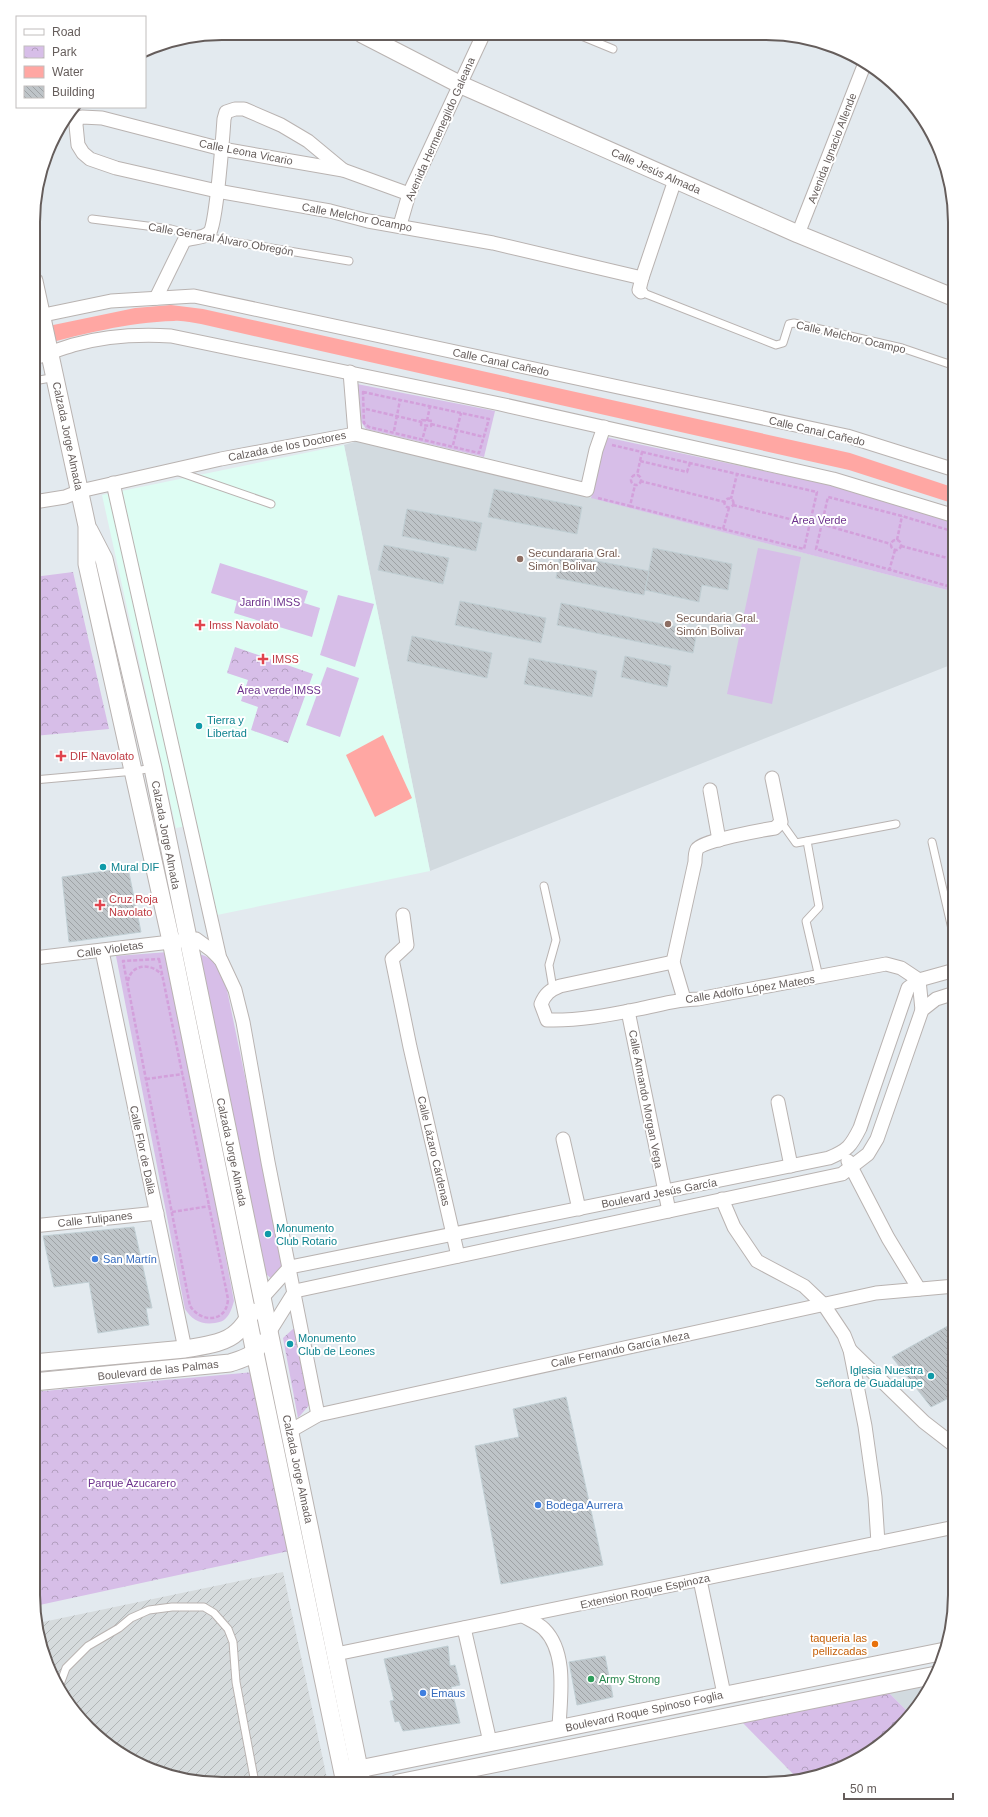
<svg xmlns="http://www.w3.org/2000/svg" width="988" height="1817" font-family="Helvetica,sans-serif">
  <defs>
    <pattern id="industrial-furrows" width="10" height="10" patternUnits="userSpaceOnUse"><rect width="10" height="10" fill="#d6dbdd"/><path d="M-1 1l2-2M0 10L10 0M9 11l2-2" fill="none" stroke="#b1b5b6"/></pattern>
    <pattern id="park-crowns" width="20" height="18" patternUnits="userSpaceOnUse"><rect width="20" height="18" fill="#d7bee8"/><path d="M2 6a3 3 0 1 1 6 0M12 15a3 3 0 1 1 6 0" fill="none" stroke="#b29ebf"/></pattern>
    <pattern id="building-back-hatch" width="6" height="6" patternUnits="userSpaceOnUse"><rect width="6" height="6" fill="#bec4c8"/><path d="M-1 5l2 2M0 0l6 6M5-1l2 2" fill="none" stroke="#9ea2a5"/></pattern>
  </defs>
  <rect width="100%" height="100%" fill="#e3eaef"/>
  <polygon fill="url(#industrial-furrows)" points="283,1572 328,1783 197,1782 138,1765 97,1737 65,1700 43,1656 38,1623"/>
  <g fill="#d2dadf">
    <polygon points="365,439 955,592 955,656 953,664 430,871 344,445"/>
    <polygon points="931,1685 916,1710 911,1715 888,1692"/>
  </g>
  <polygon fill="#defdf3" points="344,445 430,871 217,915 197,824 176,828 102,495"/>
  <g fill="#d7bee8">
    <polygon points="357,384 495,411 484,457 366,429 360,420"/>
    <polygon points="605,437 830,485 955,523 955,592 591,498"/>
    <polygon points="758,548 801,557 772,704 727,694"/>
    <polygon points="220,563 308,591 304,603 320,608 312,637 234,613 237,601 211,593"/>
    <polygon points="338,595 374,604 355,667 320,655"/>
    <polygon points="327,667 359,678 340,737 306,725"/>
    <path d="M 168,952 L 234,1301 C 232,1308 230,1315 224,1320 C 221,1322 218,1322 215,1323 C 201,1325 192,1320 185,1309 L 116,956 Z"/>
    <path d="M 194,954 C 215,953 221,974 227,990 L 281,1250 L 282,1269 L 273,1280 L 266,1274 Z"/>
  </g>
  <g fill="url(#park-crowns)">
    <polygon points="73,572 109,729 34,736 34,577"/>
    <polygon points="235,647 313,674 288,743 251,730 258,707 241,701 248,680 227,673"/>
    <polygon points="293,1329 295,1329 311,1403 298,1418 283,1338"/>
    <polygon points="254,1372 289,1551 35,1606 33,1595 33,1392"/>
    <polygon points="888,1692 911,1715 871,1752 827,1774 798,1779 741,1721"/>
  </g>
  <g fill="#ffa7a3">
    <path d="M 171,305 L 203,309 L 850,453 L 955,488 L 955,504 L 849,470 L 201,324 C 192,323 183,320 174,321 C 129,322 78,335 34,347 L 34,329 L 135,308 Z"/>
    <polygon points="383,735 412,798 375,817 346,755"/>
  </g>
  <g fill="url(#building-back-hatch)" stroke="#c1cfd4">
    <polygon points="494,489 582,507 577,534 488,517"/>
    <polygon points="407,509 482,523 476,551 402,536"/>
    <polygon points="384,545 449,558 443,584 378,570"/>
    <polygon points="653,548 732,564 728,590 702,585 699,602 645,590"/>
    <polygon points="560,554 649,571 644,595 556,578"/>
    <polygon points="460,601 546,618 541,643 455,625"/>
    <polygon points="561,603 697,631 693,653 557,625"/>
    <polygon points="412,636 492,653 487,678 407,661"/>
    <polygon points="625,656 671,666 667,687 621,677"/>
    <polygon points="529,658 597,671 592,697 524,684"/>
    <polygon points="128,868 141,932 69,942 62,877"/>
    <polygon points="134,1227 152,1308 146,1308 149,1325 98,1333 89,1282 54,1287 43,1236"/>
    <polygon points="955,1322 955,1395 931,1407 892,1357"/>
    <polygon points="566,1397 603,1565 501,1584 475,1446 519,1437 513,1409"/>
    <polygon points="448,1646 450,1666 455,1665 460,1685 451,1687 460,1723 403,1731 399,1721 395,1722 390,1701 394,1700 384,1659"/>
    <polygon points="605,1656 613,1697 577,1705 569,1662"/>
  </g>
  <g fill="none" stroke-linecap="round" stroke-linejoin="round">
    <g stroke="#b9b3b1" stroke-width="9">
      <g id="service">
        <polyline points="579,35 613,49"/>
        <polyline points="92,219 171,229 194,235"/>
        <polyline points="205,237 349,261"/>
        <polyline points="641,292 776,345 783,343 789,324 794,323 902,348 955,366"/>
        <polyline points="34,381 56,377"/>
        <polyline points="176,471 271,504"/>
        <polyline points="34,780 135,771 153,768"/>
        <polyline points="781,822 796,843 896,824"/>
        <polyline points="807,841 819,907 806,921 819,977"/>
        <polyline points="932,842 955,942"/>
        <polyline points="544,886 556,940 549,965 553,989"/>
        <polyline points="59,1687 66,1668 88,1646 119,1628 131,1618 149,1610 172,1607 204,1607 214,1613 228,1629 233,1642 236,1682 255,1783"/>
      </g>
    </g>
    <g stroke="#b9b3b1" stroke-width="15">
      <g id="minor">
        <polyline points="409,194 343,170 222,149 102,118 82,117 77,119 76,125 78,145 83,153 90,159 116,168 217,191 330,211 368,221 493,243 642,278"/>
        <polyline points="400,225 409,194 483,35"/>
        <polyline points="798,234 865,63"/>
        <polyline points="641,292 639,290 642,278 675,180"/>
        <path d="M 156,298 L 184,241 C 191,237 204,239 210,232 C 216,226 223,134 224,119 L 226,112 L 235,109 L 244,109 L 281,125 L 308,141 L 343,170"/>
        <polyline points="34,317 111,301 194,296 847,436 955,470"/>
        <path d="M 34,358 C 47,354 60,349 73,345 C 105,336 138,334 171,336 L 500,404 L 833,479 L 955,516"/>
        <polyline points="350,372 355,434"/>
        <polyline points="113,483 220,959"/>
        <polyline points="34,502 65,497 80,491 221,459 355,434 587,490 596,450 604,427"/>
        <polyline points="710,790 719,840"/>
        <polyline points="403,915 407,945 392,959 410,1047 458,1256"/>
        <polyline points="102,951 185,1349"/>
        <polyline points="34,958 196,939 211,950 221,960 235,990 243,1022 268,1162 318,1415"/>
        <path d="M 673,962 L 560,986 C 550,990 545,994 541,1004 L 547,1020 C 578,1021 609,1015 639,1009 C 659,1005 678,999 698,999 L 886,964 L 901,968 L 919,980 L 922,1010"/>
        <path d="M 684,999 L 673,962 L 695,862 C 695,858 695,853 697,849 C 701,841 762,830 775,828 L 781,822 L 772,778"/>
        <polyline points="628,1011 669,1211"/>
        <polyline points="778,1102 791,1166"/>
        <polyline points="563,1139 579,1209"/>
        <polyline points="848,1161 888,1238 919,1289"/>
        <polyline points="722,1199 734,1227 757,1261 804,1286 824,1305 844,1335 850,1350 865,1426 875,1497 878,1543"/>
        <polyline points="33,1226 157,1213"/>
        <path d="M 263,1297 L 290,1267 L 829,1158 C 848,1150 851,1146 860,1128 L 908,988 L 919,980 L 955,970"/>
        <polyline points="270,1331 295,1291 842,1174 868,1154 877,1139 922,1010 936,999 955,993"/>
        <polyline points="850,1350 924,1422 955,1446"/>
        <polyline points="290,1431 318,1415 876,1293 955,1286"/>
        <polyline points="700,1580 724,1694"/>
        <path d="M 523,1616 C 530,1620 539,1624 544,1629 C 568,1653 560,1698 559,1728"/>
        <polyline points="464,1628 490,1742"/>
        <polyline points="336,1654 955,1527"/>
      </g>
    </g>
    <g stroke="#b9b3b1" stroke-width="19">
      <g id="tertiary">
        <polyline points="362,34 459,84 798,234 955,298"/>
        <polyline points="34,281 87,526 87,564 171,941 255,1353 345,1783"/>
        <polyline points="89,530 104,559 153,768 362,1783"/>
        <path d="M 33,1363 L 185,1349 C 201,1346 225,1344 237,1332 C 243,1327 248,1319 252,1312"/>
        <path d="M 33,1382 L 230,1363 C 245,1358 252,1357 261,1343"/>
        <polyline points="349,1771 945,1651"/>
        <polyline points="398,1783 936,1675"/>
      </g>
    </g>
    <g stroke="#d3a0db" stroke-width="2.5" stroke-dasharray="4 2" stroke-linecap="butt">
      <polygon points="363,392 489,419 479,453 369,427 364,423"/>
      <polyline points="366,409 422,422"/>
      <polygon points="422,420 432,421 431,426 421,425"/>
      <polyline points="427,421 430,406"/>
      <polyline points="431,424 484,437"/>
      <polyline points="394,431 400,400"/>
      <polyline points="423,437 426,426"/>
      <polyline points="453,445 461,413"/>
      <polyline points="612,445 642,452 637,475"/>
      <polyline points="642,452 737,474 731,499"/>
      <polyline points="640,461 687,472 690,463"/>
      <circle cx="636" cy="480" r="5"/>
      <polyline points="640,481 725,502"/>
      <polyline points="598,498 630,506 635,485"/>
      <circle cx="729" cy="503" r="4.5"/>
      <polyline points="733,505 810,524"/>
      <polyline points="630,506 723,529 729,508"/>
      <polyline points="821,524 891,544"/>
      <polyline points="723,529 804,549 817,492 737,474"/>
      <polyline points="897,540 902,516"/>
      <circle cx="896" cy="545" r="5"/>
      <polyline points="901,546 955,560"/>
      <polyline points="889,571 895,550"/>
      <polyline points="955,588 816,549 828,497 902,516 955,532"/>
      <path d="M 159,959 L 228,1299 C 227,1322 202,1324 190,1306 L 123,961 Z"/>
      <path d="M 128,981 C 131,964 151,962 162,975"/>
      <polyline points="146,1079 183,1074"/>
      <polyline points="172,1212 210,1206"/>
    </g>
    <use href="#service" stroke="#fff" stroke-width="7"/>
    <use href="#minor" stroke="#fff" stroke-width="13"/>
    <use href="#tertiary" stroke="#fff" stroke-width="17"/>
  </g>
  <g fill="#8d6e63" stroke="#fff" stroke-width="1.5">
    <circle cx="520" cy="559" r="4"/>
    <circle cx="668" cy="624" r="4"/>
  </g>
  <g fill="#e0444e" stroke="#fff" stroke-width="1.5">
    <path d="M198 619h4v4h4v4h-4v4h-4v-4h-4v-4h4z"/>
    <path d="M261 653h4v4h4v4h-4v4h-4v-4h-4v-4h4z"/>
    <path d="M59 750h4v4h4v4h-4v4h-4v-4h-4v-4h4z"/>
    <path d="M98 899h4v4h4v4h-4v4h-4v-4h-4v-4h4z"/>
  </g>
  <g fill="#0f9aa8" stroke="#fff" stroke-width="1.5">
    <circle cx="199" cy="726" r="4"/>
    <circle cx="103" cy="867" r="4"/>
    <circle cx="268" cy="1234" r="4"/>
    <circle cx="290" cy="1344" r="4"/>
    <circle cx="931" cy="1376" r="4"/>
  </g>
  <g fill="#3f7fe0" stroke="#fff" stroke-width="1.5">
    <circle cx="95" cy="1259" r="4"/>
    <circle cx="538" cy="1505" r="4"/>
    <circle cx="423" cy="1693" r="4"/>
  </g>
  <circle fill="#e8710a" stroke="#fff" stroke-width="1.5" cx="875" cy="1644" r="4"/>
  <circle fill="#2e9e5b" stroke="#fff" stroke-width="1.5" cx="591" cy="1679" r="4"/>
  <g text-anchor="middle" stroke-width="4" stroke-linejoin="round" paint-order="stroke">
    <g font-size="11" fill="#655d5b" stroke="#fff">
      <text transform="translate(440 129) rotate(-66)" y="4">Avenida Hermenegildo Galeana</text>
      <text transform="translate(832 148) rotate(-69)" y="4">Avenida Ignacio Allende</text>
      <text transform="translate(246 152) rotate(11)" y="4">Calle Leona Vicario</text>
      <text transform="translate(656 171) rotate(24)" y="4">Calle Jesús Almada</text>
      <text transform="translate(357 217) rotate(11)" y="4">Calle Melchor Ocampo</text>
      <text transform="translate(221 239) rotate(10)" y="4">Calle General Álvaro Obregón</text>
      <text transform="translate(851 337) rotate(13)" y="4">Calle Melchor Ocampo</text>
      <text transform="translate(501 362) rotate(12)" y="4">Calle Canal Cañedo</text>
      <text transform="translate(817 431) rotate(13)" y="4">Calle Canal Cañedo</text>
      <text transform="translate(68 436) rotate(78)" y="4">Calzada Jorge Almada</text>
      <text transform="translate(287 446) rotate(-11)" y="4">Calzada de los Doctores</text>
      <text transform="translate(166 835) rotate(79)" y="4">Calzada Jorge Almada</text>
      <text transform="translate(110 949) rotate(-8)" y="4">Calle Violetas</text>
      <text transform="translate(750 989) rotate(-9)" y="4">Calle Adolfo López Mateos</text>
      <text transform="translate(646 1099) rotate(79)" y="4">Calle Armando Morgan Vega</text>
      <text transform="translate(143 1150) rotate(78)" y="4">Calle Flor de Dalia</text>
      <text transform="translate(434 1151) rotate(77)" y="4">Calle Lázaro Cárdenas</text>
      <text transform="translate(232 1152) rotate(78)" y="4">Calzada Jorge Almada</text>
      <text transform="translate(659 1193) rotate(-11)" y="4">Boulevard Jesús García</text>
      <text transform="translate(95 1219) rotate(-6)" y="4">Calle Tulipanes</text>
      <text transform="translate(620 1349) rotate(-12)" y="4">Calle Fernando García Meza</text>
      <text transform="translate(158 1370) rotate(-6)" y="4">Boulevard de las Palmas</text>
      <text transform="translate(298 1469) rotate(78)" y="4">Calzada Jorge Almada</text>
      <text transform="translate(645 1591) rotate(-12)" y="4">Extension Roque Espinoza</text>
      <text transform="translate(644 1711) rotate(-12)" y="4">Boulevard Roque Spinoso Foglia</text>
    </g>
    <g font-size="11" fill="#6d328d" stroke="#fff">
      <text x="819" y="524">Área Verde</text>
      <text x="270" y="606">Jardín IMSS</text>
      <text x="279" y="694">Área verde IMSS</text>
      <text x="132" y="1487">Parque Azucarero</text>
    </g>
    <g font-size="11" fill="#785e54" stroke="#fff" text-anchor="start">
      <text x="528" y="557">Secundararia Gral.<tspan x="528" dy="13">Simón Bolivar</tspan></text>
      <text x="676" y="622">Secundaria Gral.<tspan x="676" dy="13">Simón Bolivar</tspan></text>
    </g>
    <g font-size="11" fill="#be3a42" stroke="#fff" text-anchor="start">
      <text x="209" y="629">Imss Navolato</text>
      <text x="272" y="663">IMSS</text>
      <text x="70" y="760">DIF Navolato</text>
      <text x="109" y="903">Cruz Roja<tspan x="109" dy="13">Navolato</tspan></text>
    </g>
    <g font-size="11" fill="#0d838f" stroke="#fff" text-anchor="start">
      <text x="207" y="724">Tierra y<tspan x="207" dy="13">Libertad</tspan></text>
      <text x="111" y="871">Mural DIF</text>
      <text x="276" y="1232">Monumento<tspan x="276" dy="13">Club Rotario</tspan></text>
      <text x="298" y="1342">Monumento<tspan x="298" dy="13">Club de Leones</tspan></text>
      <text x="923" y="1374" text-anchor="end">Iglesia Nuestra<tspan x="923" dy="13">Señora de Guadalupe</tspan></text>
    </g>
    <g font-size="11" fill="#366cbe" stroke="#fff" text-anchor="start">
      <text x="103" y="1263">San Martín</text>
      <text x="546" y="1509">Bodega Aurrera</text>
      <text x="431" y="1697">Emaus</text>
    </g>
    <g font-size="11" fill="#c56008" stroke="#fff" text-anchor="end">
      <text x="867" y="1642">taqueria las<tspan x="867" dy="13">pellizcadas</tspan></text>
    </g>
    <g font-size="11" fill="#27864d" stroke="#fff" text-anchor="start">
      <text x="599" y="1683">Army Strong</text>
    </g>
  </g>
  <path d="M0 0H988V1817H0ZM222 40H766A182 182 0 0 1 948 222V1595A182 182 0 0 1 766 1777H222A182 182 0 0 1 40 1595V222A182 182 0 0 1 222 40Z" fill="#fff" fill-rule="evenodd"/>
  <path fill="none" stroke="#655d5b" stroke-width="2" d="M222 40H766A182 182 0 0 1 948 222V1595A182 182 0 0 1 766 1777H222A182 182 0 0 1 40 1595V222A182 182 0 0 1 222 40Z"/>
  <rect x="16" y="16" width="130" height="92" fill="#ffffff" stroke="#c1bebd"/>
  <rect x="24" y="29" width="20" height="6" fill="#ffffff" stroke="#c1bebd"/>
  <text x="52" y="36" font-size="12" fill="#655d5b">Road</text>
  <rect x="24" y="46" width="20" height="12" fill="url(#park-crowns)" stroke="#c1bebd"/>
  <text x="52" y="56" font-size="12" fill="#655d5b">Park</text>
  <rect x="24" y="66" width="20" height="12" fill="#ffa7a3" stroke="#c1bebd"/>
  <text x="52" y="76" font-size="12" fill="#655d5b">Water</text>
  <rect x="24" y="86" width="20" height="12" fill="url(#building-back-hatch)" stroke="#c1bebd"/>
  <text x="52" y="96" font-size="12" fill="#655d5b">Building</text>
  <path d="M844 1793v6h109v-6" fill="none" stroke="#655d5b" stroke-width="2"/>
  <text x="850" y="1793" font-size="12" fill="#655d5b" stroke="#ffffff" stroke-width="3" paint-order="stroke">50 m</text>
</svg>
